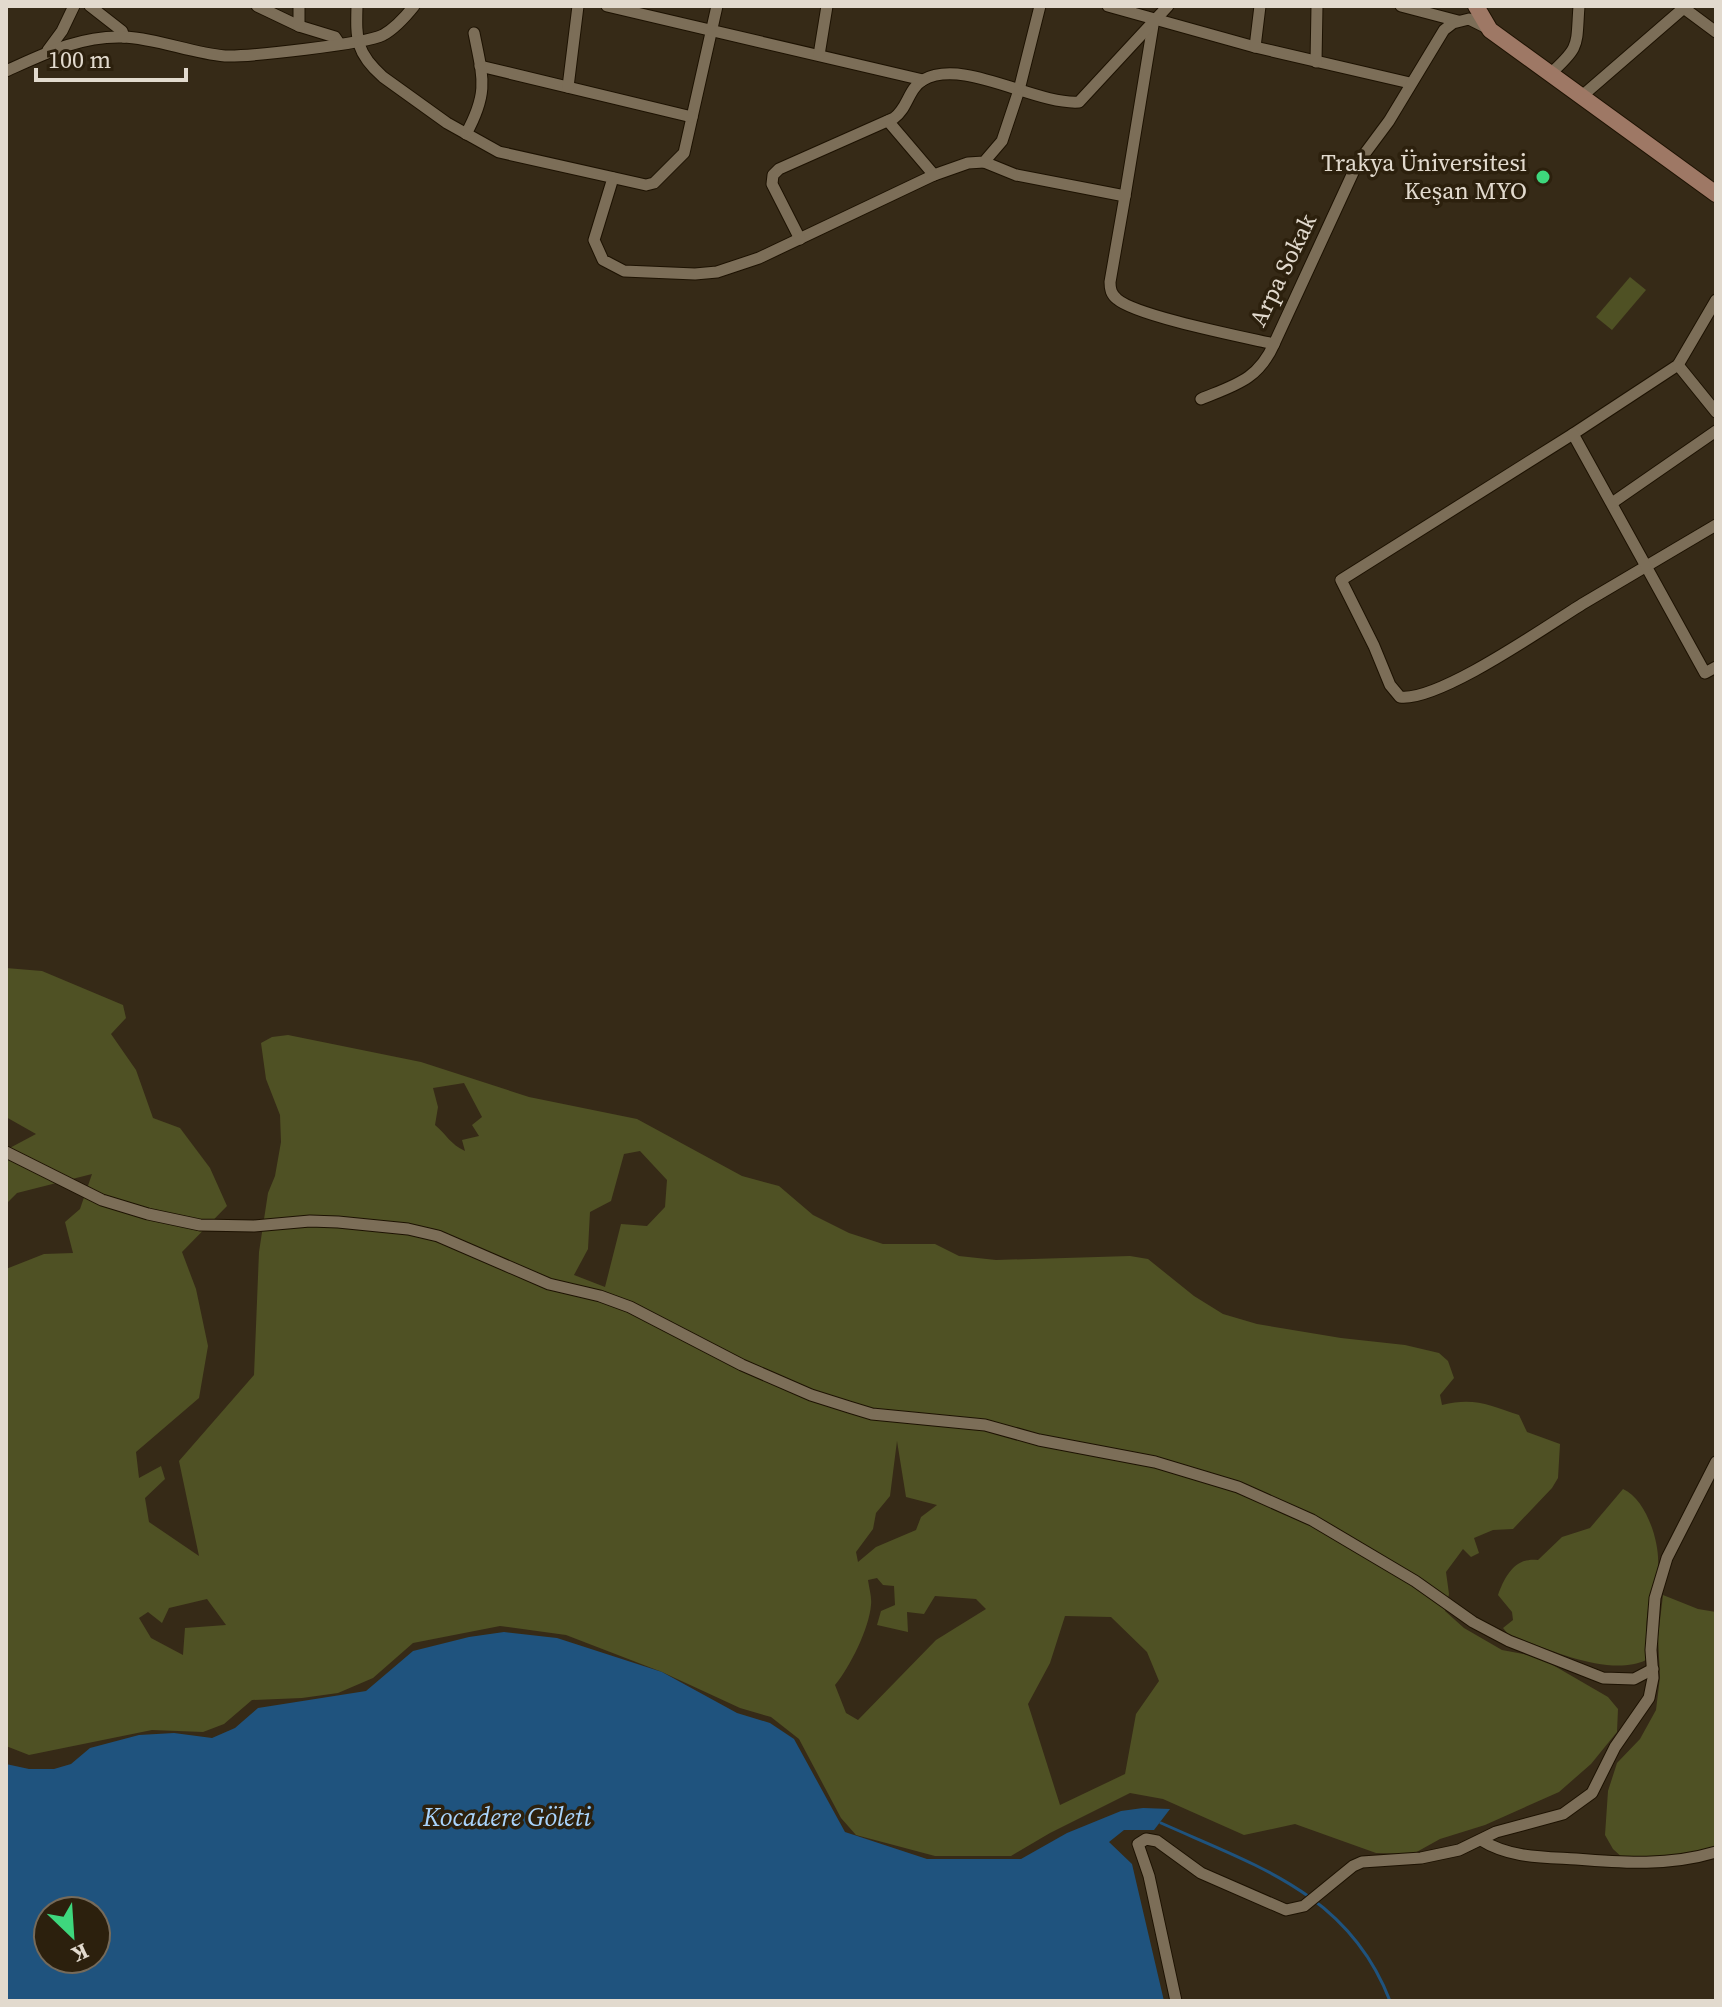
<svg xmlns="http://www.w3.org/2000/svg" width="1722" height="2007" font-family="'Source Serif 4',serif">
  <rect width="100%" height="100%" fill="#362a17"/>
  <g fill="#4f5124" fill-rule="evenodd">
    <polygon points="1630,277 1646,290 1612,330 1596,317"/>
    <path d="M 6,968 L 42,971 L 123,1005 L 126,1018 L 111,1034 L 136,1070 L 153,1118 L 180,1128 L 210,1168 L 227,1206 L 182,1252 L 196,1289 L 208,1346 L 199,1398 L 136,1452 L 139,1478 L 161,1466 L 165,1479 L 145,1498 L 149,1522 L 199,1556 L 179,1461 L 254,1375 L 259,1252 L 268,1193 L 275,1176 L 281,1142 L 280,1115 L 266,1079 L 261,1043 L 272,1037 L 288,1035 L 421,1062 L 529,1097 L 637,1119 L 742,1176 L 779,1186 L 813,1215 L 849,1233 L 883,1244 L 935,1244 L 959,1256 L 996,1260 L 1130,1256 L 1148,1259 L 1194,1296 L 1223,1314 L 1257,1324 L 1341,1338 L 1405,1345 L 1439,1353 L 1448,1361 L 1454,1378 L 1440,1395 L 1442,1405 C 1474,1397 1489,1405 1519,1415 L 1527,1432 L 1560,1444 L 1558,1478 L 1552,1488 L 1513,1529 L 1493,1530 L 1474,1538 L 1479,1553 L 1471,1557 L 1463,1549 L 1446,1572 L 1449,1594 L 1445,1611 L 1464,1628 L 1502,1650 L 1539,1657 L 1608,1697 L 1618,1709 L 1617,1732 L 1591,1764 L 1559,1792 L 1485,1825 L 1440,1839 L 1413,1854 L 1376,1853 L 1295,1824 L 1244,1835 L 1163,1799 L 1130,1793 L 1050,1833 L 1011,1856 L 935,1856 L 856,1835 L 841,1818 L 799,1739 L 771,1717 L 740,1708 L 662,1672 L 566,1635 L 500,1626 L 413,1643 L 373,1678 L 338,1693 L 302,1698 L 252,1700 L 224,1724 L 203,1732 L 152,1730 L 29,1755 L 6,1746 L 6,1269 L 44,1254 L 73,1253 L 65,1222 L 80,1209 L 92,1174 L 17,1193 L 6,1204 L 6,1150 L 36,1134 L 6,1117 ZM 464,1083 L 482,1117 L 472,1125 L 479,1136 L 462,1140 L 465,1151 C 450,1144 447,1135 435,1125 L 438,1107 L 433,1088 ZM 640,1151 L 667,1180 L 665,1207 L 647,1226 L 621,1224 L 605,1287 L 574,1275 L 588,1249 L 590,1212 L 611,1201 L 624,1154 ZM 897,1441 L 906,1497 L 937,1505 L 921,1517 L 916,1530 L 876,1547 L 858,1562 L 856,1552 L 873,1529 L 876,1513 L 890,1496 ZM 877,1578 L 883,1585 L 894,1586 L 895,1605 L 881,1611 L 877,1625 L 908,1632 L 907,1612 L 924,1614 L 935,1596 L 976,1599 L 986,1609 L 936,1640 L 858,1720 L 846,1713 L 835,1685 C 850,1667 869,1629 871,1605 C 872,1597 869,1588 868,1580 ZM 207,1599 L 226,1625 L 185,1628 L 183,1655 L 151,1638 L 139,1618 L 148,1612 L 162,1623 L 169,1608 ZM 1065,1616 L 1111,1617 L 1147,1652 L 1159,1681 L 1136,1714 L 1125,1774 L 1060,1805 L 1028,1704 L 1050,1663 Z"/>
    <path d="M 1623,1489 C 1646,1499 1660,1542 1658,1566 C 1657,1581 1650,1594 1648,1609 C 1645,1626 1647,1643 1646,1660 C 1609,1678 1546,1648 1508,1634 L 1503,1628 L 1513,1620 L 1512,1612 L 1498,1595 C 1505,1576 1515,1557 1538,1560 L 1562,1537 L 1590,1528 Z"/>
    <polygon points="1663,1595 1698,1609 1716,1612 1716,1847 1690,1854 1625,1860 1613,1849 1605,1835 1608,1791 1617,1763 1640,1739 1656,1710 1660,1677 1658,1637"/>
  </g>
  <path fill="#1f537e" fill-rule="evenodd" d="M 504,1632 L 557,1638 L 662,1672 L 737,1713 L 770,1723 L 794,1739 L 845,1832 L 927,1859 L 1021,1859 L 1067,1833 L 1121,1811 L 1143,1808 L 1170,1809 L 1154,1830 L 1124,1830 L 1109,1842 L 1132,1864 L 1164,2001 L 6,2001 L 6,1764 L 29,1769 L 54,1769 L 71,1764 L 90,1748 L 139,1735 L 174,1733 L 212,1738 L 235,1728 L 258,1708 L 366,1691 L 413,1651 L 469,1637 ZM 48,1911 L 96,1911 L 96,1959 L 48,1959 Z"/>
  <g fill="none" stroke-linecap="round" stroke-linejoin="round">
    <path stroke="#1f537e" stroke-width="3" d="M 1161,1823 C 1257,1866 1349,1894 1390,2001"/>
    <g stroke="#1d1202" stroke-width="13">
      <g id="minor">
        <polyline points="90,6 122,31 124,37"/>
        <polyline points="257,6 299,26 335,37 339,43"/>
        <polyline points="299,6 299,26"/>
        <path d="M 357,6 C 356,40 356,53 383,77 L 447,123 L 499,152 L 646,185 L 654,183 L 684,153 L 717,6"/>
        <polyline points="607,6 923,80"/>
        <polyline points="1108,6 1255,47 1410,83"/>
        <polyline points="1401,6 1458,21"/>
        <polyline points="1681,6 1716,32"/>
        <polyline points="1255,47 1260,6"/>
        <polyline points="48,50 62,31 74,6"/>
        <polyline points="819,55 827,6"/>
        <polyline points="1316,62 1317,6"/>
        <polyline points="480,66 692,117"/>
        <path d="M 6,71 C 44,54 79,36 122,37 C 157,38 190,53 225,56 C 247,57 365,44 383,35 C 394,29 406,16 414,6"/>
        <path d="M 1550,74 C 1581,46 1576,46 1579,6"/>
        <polyline points="568,87 578,6"/>
        <polyline points="1582,96 1686,6"/>
        <polyline points="888,121 934,175"/>
        <path d="M 466,134 C 489,92 483,78 474,33"/>
        <path d="M 984,162 L 1016,175 L 1125,196 L 1110,282 C 1110,289 1111,294 1117,299 C 1136,316 1243,337 1274,344 L 1357,164 L 1389,121 L 1444,30 L 1453,23 L 1469,19 L 1487,28"/>
        <polyline points="613,178 594,240 603,260 624,271 695,274 717,272 759,258 934,175 968,163 984,162 1002,141 1019,90 1040,6"/>
        <polyline points="1125,196 1154,19"/>
        <path d="M 800,239 L 772,184 L 773,175 L 779,169 L 894,118 C 908,108 908,89 923,80 C 963,57 1035,105 1079,102 L 1168,6"/>
        <path d="M 1716,300 L 1678,365 L 1573,434 L 1341,580 L 1374,646 L 1390,685 L 1400,697 C 1439,702 1548,625 1584,603 C 1628,577 1672,551 1716,525"/>
        <polyline points="1678,365 1716,412"/>
        <path d="M 1201,399 C 1235,385 1258,380 1274,344"/>
        <polyline points="1573,434 1705,673 1716,667"/>
        <polyline points="1612,503 1716,431"/>
        <polyline points="6,1152 102,1200 148,1214 200,1225 254,1226 310,1221 338,1222 408,1229 438,1236 549,1284 600,1296 630,1307 742,1365 811,1395 849,1407 872,1414 985,1425 1039,1440 1155,1462 1238,1487 1312,1520 1415,1581 1473,1622 1509,1641 1603,1678 1634,1679 1653,1669"/>
        <path d="M 1481,1840 C 1510,1858 1542,1857 1576,1859 C 1624,1863 1669,1866 1716,1852"/>
        <polyline points="1176,2001 1149,1876 1138,1844 1146,1839 1157,1841 1201,1873 1286,1910 1304,1906 1353,1866 1362,1862 1421,1858 1459,1850 1496,1832 1563,1814 1592,1793 1615,1747 1649,1698 1653,1678 1651,1650 1655,1598 1667,1558 1716,1462"/>
      </g>
    </g>
    <g stroke="#1d1202" stroke-width="18">
      <polyline id="secondary" points="1476,6 1490,30 1716,194"/>
    </g>
    <use href="#minor" stroke="#7c6e58" stroke-width="11"/>
    <use href="#secondary" stroke="#9e7865" stroke-width="16"/>
  </g>
  <circle fill="#3ed77d" stroke="#2c200d" stroke-width="3" cx="1543" cy="177" r="8"/>
  <g text-anchor="middle" stroke-width="7" stroke-linejoin="round" paint-order="stroke">
    <g font-size="24" fill="#e2dace" stroke="#2c200d" text-anchor="end">
      <text x="1527" y="171">Trakya Üniversitesi<tspan x="1527" dy="28">Keşan MYO</tspan></text>
    </g>
    <g font-size="24" fill="#e2dace" stroke="#2c200d">
      <text transform="translate(1283 270) rotate(-64)" y="8">Arpa Sokak</text>
    </g>
    <g font-size="26" font-style="italic" fill="#a9d4fc" stroke="#2c200d">
      <text x="507" y="1826">Kocadere Göleti</text>
    </g>
  </g>
  <rect width="1722" height="2007" fill="none" stroke="#e2dace" stroke-width="16"/>
  <g transform="translate(72 1935) rotate(155)"><circle r="38" fill="#2c200d" stroke="#756a5a" stroke-width="2"/>
  <path d="M0-6L14 30L0 20L-14 30Z" fill="#3ed77d"/>
  <text y="-12" font-size="22" font-weight="bold" text-anchor="middle" fill="#e2dace">K</text>
  </g>
  <path d="M36 68v12h150v-12" fill="none" stroke="#e2dace" stroke-width="4"/>
  <text x="48" y="68" font-size="24" fill="#e2dace" stroke="#2c200d" stroke-width="6" paint-order="stroke">100 m</text>
</svg>
